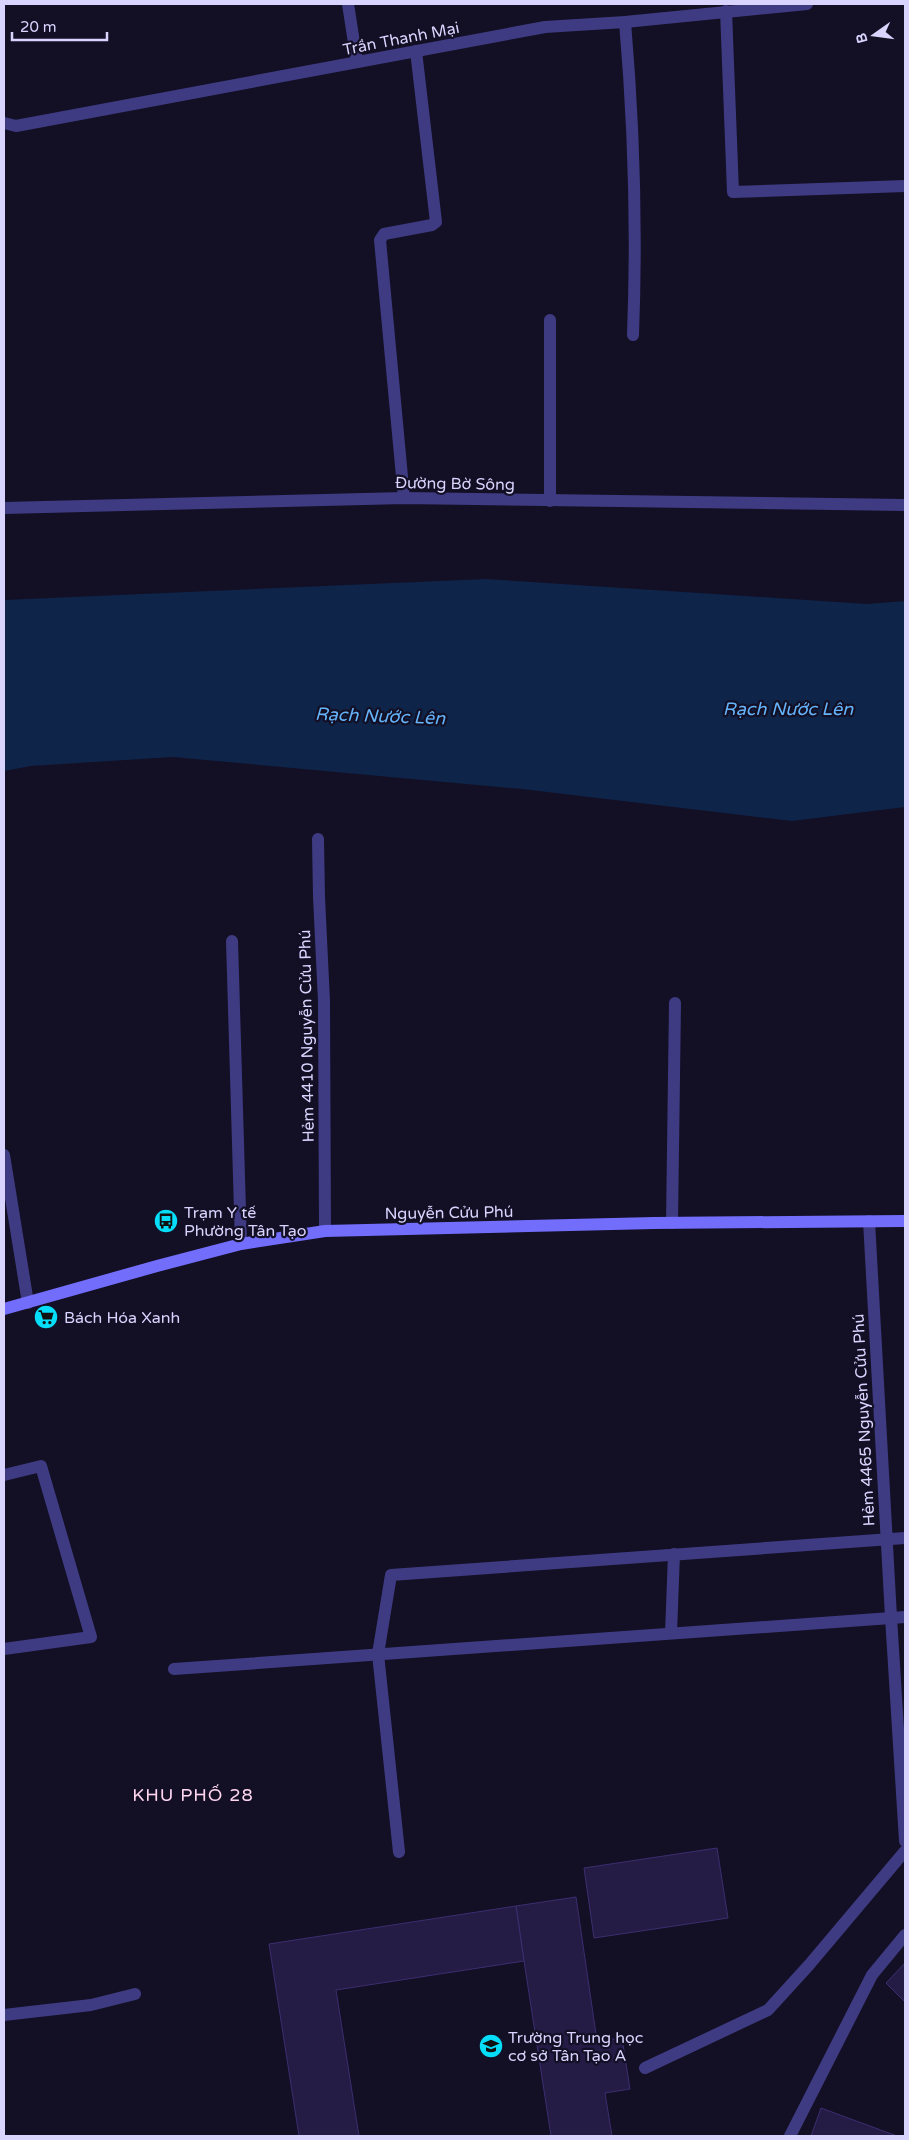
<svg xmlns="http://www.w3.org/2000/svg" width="909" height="2140" font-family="'Varela Round',sans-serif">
  <rect width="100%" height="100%" fill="#130f25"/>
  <polygon fill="#0f2449" points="486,579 867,604 905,601 905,807 792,821 522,789 173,757 31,766 4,771 4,600"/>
  <g fill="#241c45" stroke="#3c2e70">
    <polygon points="717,1848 728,1918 594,1938 584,1868"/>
    <polygon points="576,1897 597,2041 622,2038 630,2089 605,2093 612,2136 551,2136 524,1961 516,1906"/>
    <polygon points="516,1906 524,1961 336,1990 359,2136 299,2136 269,1944"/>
    <polygon points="905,1963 905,2002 886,1983"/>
    <polygon points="821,2108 897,2136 811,2136"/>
  </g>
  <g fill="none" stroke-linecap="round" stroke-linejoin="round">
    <g stroke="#3f3b82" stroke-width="12">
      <polyline points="550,320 550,501"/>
      <polyline points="404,498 380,240 384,234 432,225 436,222 416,51"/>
      <polyline points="232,941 241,1244"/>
      <polyline points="891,1617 905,1841"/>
      <polyline points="4,2015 91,2005 135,1994"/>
      <polyline points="645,2068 768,2010 809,1965 905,1851"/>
    </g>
    <g stroke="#3f3b82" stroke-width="12">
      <polyline points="348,4 357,62"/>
      <polyline points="726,11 733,192 905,186"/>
      <path d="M 625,22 C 634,126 637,231 633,335"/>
      <polyline points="4,123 16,126 545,27 625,22 807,4"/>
      <polyline points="4,508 404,498 905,505"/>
      <polyline points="318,839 319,897 324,1001 325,1231"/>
      <polyline points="4,1155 28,1303"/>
      <polyline points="869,1221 891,1617"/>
      <polyline points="672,1223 675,1003"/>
      <polyline points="4,1475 41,1466 91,1637 4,1649"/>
      <polyline points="671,1633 674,1554"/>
      <polyline points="174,1669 905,1617"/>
      <polyline points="399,1852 378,1654 391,1575 905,1538"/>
      <polyline points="790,2136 872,1975 905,1935"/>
    </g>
    <polyline stroke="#726dfb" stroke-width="12" points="4,1309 157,1266 241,1244 325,1231 654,1223 905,1221"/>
  </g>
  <defs>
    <g id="bus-disc" transform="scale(1.25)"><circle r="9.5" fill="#06ddf8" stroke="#130f25"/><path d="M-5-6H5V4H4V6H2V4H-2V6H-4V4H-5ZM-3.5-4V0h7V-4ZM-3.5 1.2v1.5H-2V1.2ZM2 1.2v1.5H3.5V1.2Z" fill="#111"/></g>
    <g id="supermarket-disc" transform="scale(1.25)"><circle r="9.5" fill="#06ddf8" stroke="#130f25"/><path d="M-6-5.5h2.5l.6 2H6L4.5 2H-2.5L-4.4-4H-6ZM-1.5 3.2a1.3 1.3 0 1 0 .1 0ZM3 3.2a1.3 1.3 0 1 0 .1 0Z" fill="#111"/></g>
    <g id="school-disc" transform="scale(1.25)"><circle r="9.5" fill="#06ddf8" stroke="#130f25"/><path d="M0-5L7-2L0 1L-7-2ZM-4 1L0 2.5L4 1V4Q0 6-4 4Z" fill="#111"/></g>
  </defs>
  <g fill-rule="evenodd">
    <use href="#bus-disc" x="166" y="1221"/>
    <use href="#supermarket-disc" x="46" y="1317"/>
    <use href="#school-disc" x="491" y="2046"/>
  </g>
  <g text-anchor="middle" stroke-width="4.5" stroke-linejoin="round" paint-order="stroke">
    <g font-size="16" fill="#d9d4fe" stroke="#130f25">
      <text transform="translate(401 38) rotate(-11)" y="6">Trần Thanh Mại</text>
      <text transform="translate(455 483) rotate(1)" y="6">Đường Bờ Sông</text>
      <text transform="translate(306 1036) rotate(-91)" y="6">Hẻm 4410 Nguyễn Cửu Phú</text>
      <text transform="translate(449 1212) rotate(-1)" y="6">Nguyễn Cửu Phú</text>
      <text transform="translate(863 1420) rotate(-93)" y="6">Hẻm 4465 Nguyễn Cửu Phú</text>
    </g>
    <g font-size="16" fill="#d9d4fe" stroke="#130f25" text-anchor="start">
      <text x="184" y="1218">Trạm Y tế<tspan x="184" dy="18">Phường Tân Tạo</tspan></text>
      <text x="64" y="1323">Bách Hóa Xanh</text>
      <text x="508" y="2043">Trường Trung học<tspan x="508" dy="18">cơ sở Tân Tạo A</tspan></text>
    </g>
    <g font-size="18" font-style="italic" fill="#64b4fb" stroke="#130f25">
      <text x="788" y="715">Rạch Nước Lên</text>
      <text transform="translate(380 716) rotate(2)" y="6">Rạch Nước Lên</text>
    </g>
    <g font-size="18" letter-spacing="1" fill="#fed6ef" stroke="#130f25">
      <text x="193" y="1801">KHU PHỐ 28</text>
    </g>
  </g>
  <rect width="909" height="2140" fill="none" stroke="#d9d4fe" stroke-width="10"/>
  <g transform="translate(874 35) rotate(256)" stroke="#130f25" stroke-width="4" paint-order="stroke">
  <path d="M0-4L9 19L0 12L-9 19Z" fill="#d9d4fe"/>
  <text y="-8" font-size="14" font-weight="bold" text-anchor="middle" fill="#d9d4fe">B</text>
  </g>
  <path d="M12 32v8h95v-8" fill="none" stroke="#d9d4fe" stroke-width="2.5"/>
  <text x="20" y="32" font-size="15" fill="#d9d4fe" stroke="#130f25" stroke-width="4" paint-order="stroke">20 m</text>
</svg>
